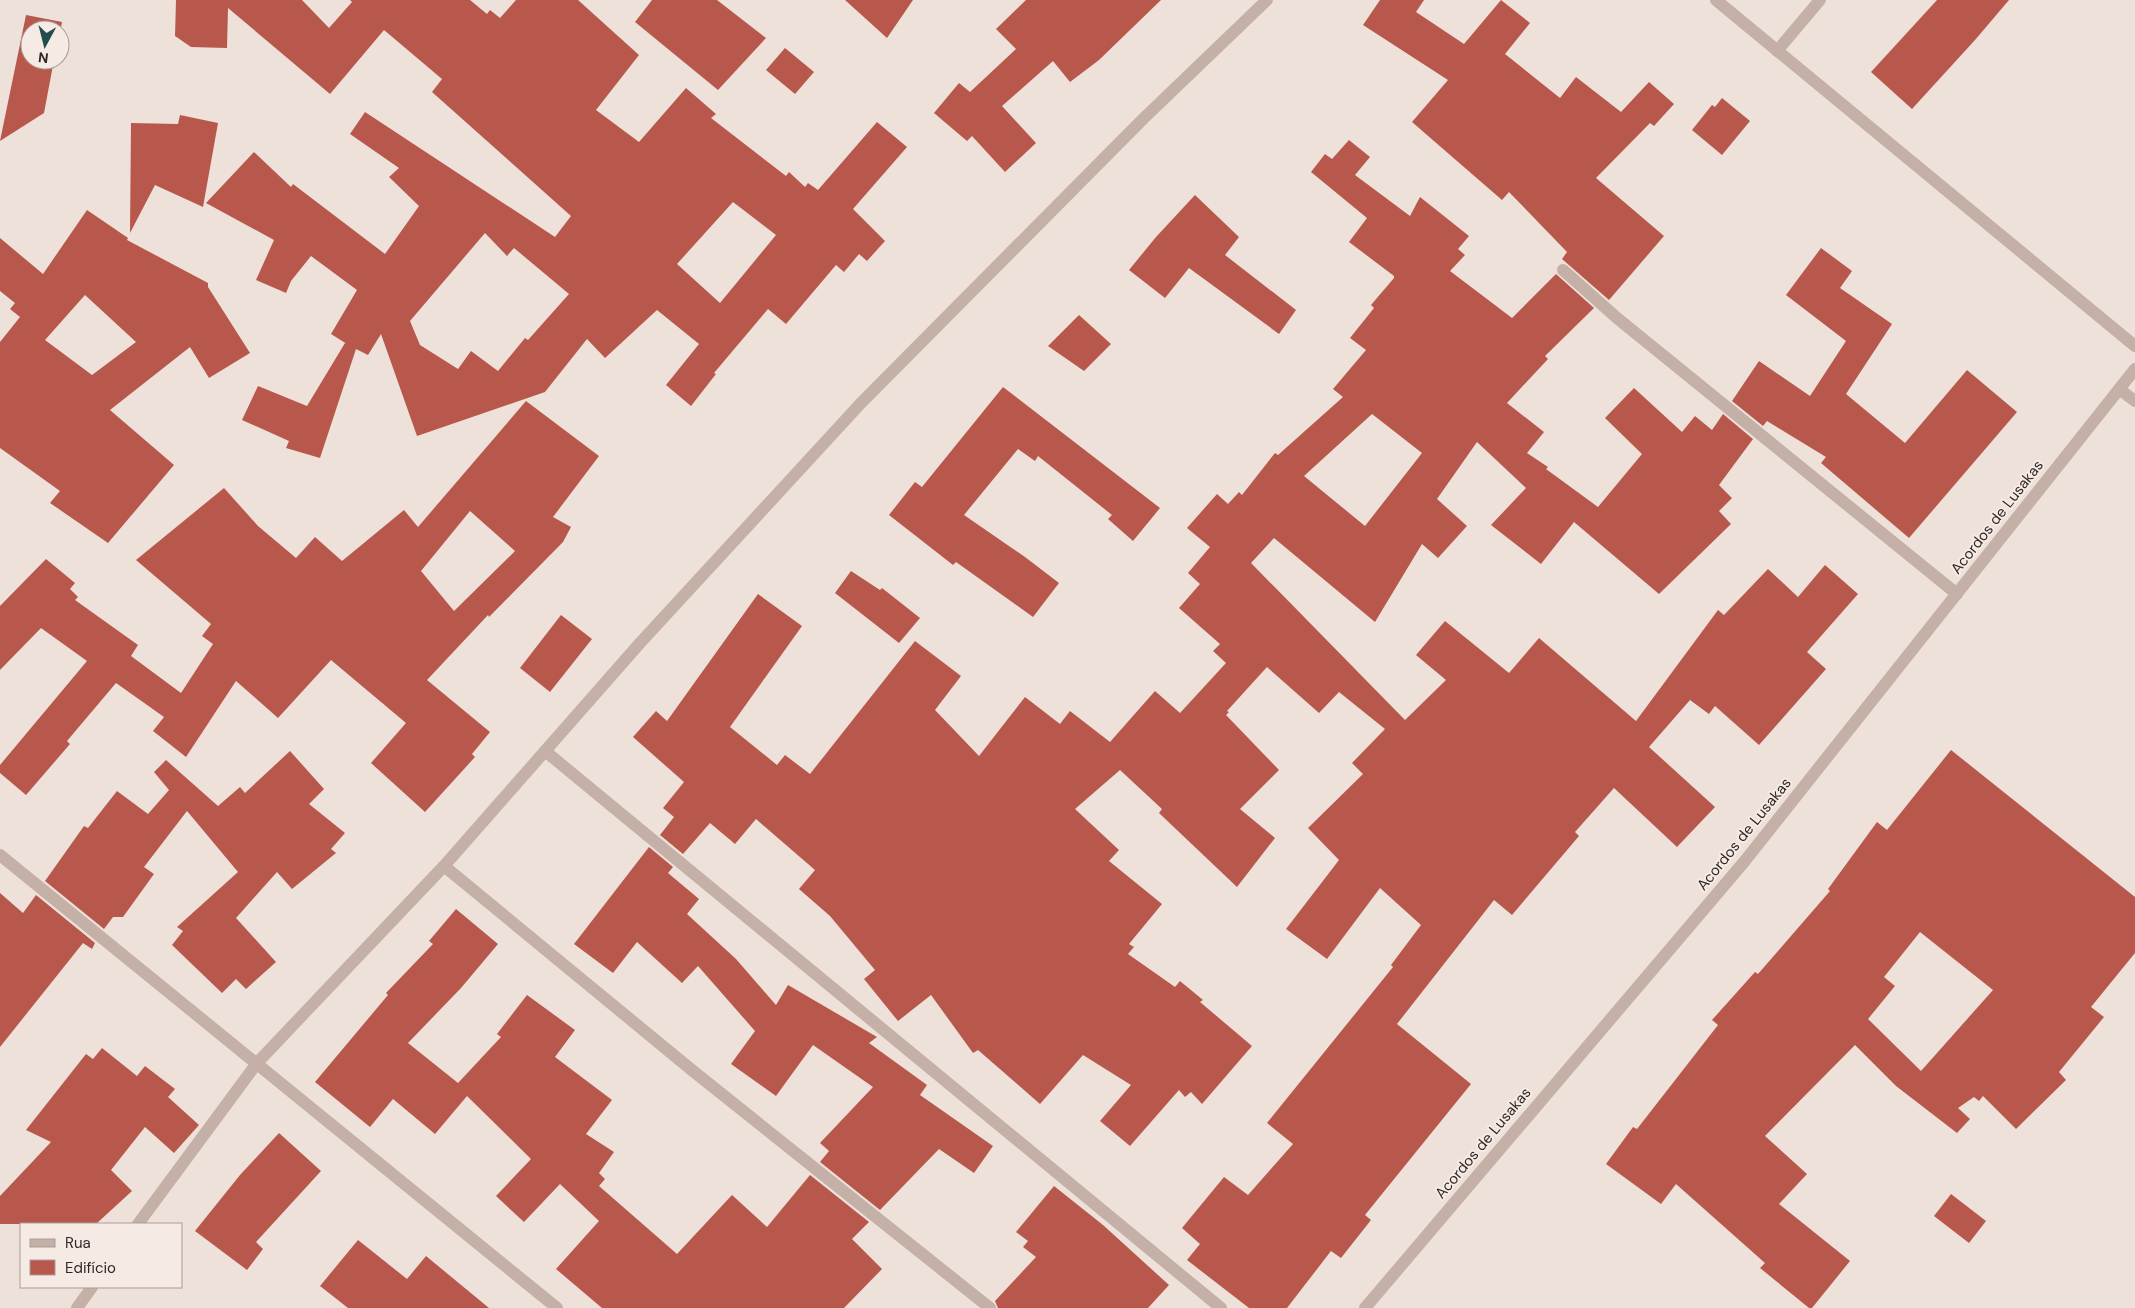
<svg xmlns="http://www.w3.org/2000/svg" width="2135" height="1308" font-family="'DM Sans',sans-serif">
  <rect width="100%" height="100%" fill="#eee1d9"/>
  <g fill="#b8584d" fill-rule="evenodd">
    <path d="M 176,0 L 302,0 L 329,28 L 352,2 L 350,0 L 470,0 L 487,14 L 490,10 L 500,18 L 516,0 L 578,0 L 639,55 L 596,110 L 639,142 L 686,88 L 716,114 L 711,118 L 786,176 L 789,172 L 805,187 L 808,183 L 818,190 L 877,122 L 907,147 L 853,209 L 885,241 L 867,261 L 859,254 L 844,272 L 836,265 L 786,324 L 768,309 L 714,373 L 716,374 L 691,406 L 666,385 L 699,344 L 657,310 L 605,358 L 587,339 L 545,392 L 417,436 L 381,334 L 368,355 L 356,349 L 320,458 L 286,448 L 289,441 L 242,420 L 258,386 L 307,406 L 345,343 L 347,344 L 331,334 L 357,290 L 311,256 L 291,281 L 286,293 L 256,280 L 274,240 L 206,203 L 254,152 L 291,187 L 293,184 L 385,254 L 419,206 L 389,177 L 399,168 L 350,134 L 365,112 L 555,237 L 571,216 L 432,92 L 442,79 L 384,30 L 330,94 L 228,8 L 227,48 L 191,47 L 175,36 ZM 733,202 L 776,235 L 720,303 L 677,264 ZM 485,233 L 507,256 L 514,248 L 569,294 L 528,340 L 525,338 L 498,371 L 471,351 L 458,369 L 420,345 L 410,321 Z"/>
    <polygon points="652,0 717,0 766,38 718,90 635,22"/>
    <polygon points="845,0 913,0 887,38"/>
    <polygon points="1026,0 1161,0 1099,60 1070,82 1053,61 1002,106 1036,143 1005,172 972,136 967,141 934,113 959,83 970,92 1016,49 996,29"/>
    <polygon points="1380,0 1424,0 1416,12 1464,44 1501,0 1530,23 1505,54 1560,98 1576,77 1621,112 1649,82 1674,104 1654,126 1650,123 1596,178 1664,236 1609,300 1562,259 1567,252 1509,192 1502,200 1412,122 1448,80 1363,25"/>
    <polygon points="1937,0 2009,0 1975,40 1912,109 1871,72"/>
    <polygon points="26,15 62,22 60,32 60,30 30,30 30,60 54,60 44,113 0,141"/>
    <polygon points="785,48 814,72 795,94 766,70"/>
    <polygon points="1722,98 1750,121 1722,155 1692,130 1712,105 1715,107"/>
    <polygon points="180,115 218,123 203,207 155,185 130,233 131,123 178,124"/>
    <path d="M 1349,140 L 1370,157 L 1355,175 L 1410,216 L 1420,197 L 1469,236 L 1458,249 L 1465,255 L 1450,271 L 1512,318 L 1556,274 L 1594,308 L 1545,356 L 1548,359 L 1507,403 L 1544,432 L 1527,453 L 1548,467 L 1546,469 L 1598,507 L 1642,454 L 1605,418 L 1634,388 L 1682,432 L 1695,416 L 1712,430 L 1723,414 L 1753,439 L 1719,485 L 1732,498 L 1719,511 L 1731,524 L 1659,594 L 1574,522 L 1541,564 L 1491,525 L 1526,488 L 1477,442 L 1437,499 L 1467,526 L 1438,558 L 1422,544 L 1375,622 L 1274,538 L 1251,563 L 1405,720 L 1446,680 L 1416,655 L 1445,621 L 1509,673 L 1539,638 L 1636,721 L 1718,610 L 1724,615 L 1768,569 L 1798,597 L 1825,565 L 1858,594 L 1807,652 L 1826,669 L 1759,745 L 1715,706 L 1709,714 L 1690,700 L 1649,747 L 1715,807 L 1677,847 L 1614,788 L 1575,832 L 1579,836 L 1512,915 L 1494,900 L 1397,1024 L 1471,1084 L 1365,1215 L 1371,1220 L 1341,1258 L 1331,1251 L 1287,1308 L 1249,1308 L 1187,1260 L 1200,1244 L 1182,1228 L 1224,1177 L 1248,1195 L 1293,1144 L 1267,1123 L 1393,967 L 1391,965 L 1421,925 L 1380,888 L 1327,959 L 1286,929 L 1339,860 L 1308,828 L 1363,774 L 1352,763 L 1385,729 L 1339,692 L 1319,713 L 1267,667 L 1227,711 L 1229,712 L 1226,715 L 1279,770 L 1240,809 L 1275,838 L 1237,887 L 1159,813 L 1162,809 L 1120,770 L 1075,809 L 1119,850 L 1109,861 L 1162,904 L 1129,944 L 1134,947 L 1128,954 L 1175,987 L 1180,981 L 1203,1000 L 1200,1002 L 1252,1046 L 1202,1104 L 1191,1092 L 1185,1097 L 1179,1090 L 1130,1146 L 1100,1121 L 1131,1085 L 1083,1055 L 1040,1104 L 978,1050 L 973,1053 L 931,995 L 898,1021 L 864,979 L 875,970 L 830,916 L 799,889 L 815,870 L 756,819 L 735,844 L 710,823 L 683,854 L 660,835 L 674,817 L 663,808 L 684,782 L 633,737 L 656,711 L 667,721 L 758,594 L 802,626 L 730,727 L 777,765 L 785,755 L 810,774 L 915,641 L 961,676 L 935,710 L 979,756 L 1025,697 L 1060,724 L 1070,711 L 1110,742 L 1155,691 L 1180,713 L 1226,663 L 1213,651 L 1220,644 L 1179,608 L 1200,584 L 1188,573 L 1210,547 L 1187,528 L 1217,494 L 1228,504 L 1239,492 L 1242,495 L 1275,453 L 1278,455 L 1343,397 L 1333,389 L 1366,350 L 1350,338 L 1374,308 L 1371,305 L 1394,278 L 1394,276 L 1349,242 L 1367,218 L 1311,172 L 1325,154 L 1332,159 ZM 1372,414 L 1422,453 L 1365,526 L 1304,476 Z"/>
    <polygon points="1195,195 1239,237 1225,255 1296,310 1279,334 1189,268 1165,298 1129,270 1156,237"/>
    <path d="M 87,210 L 128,238 L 127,240 L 208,283 L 208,287 L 250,353 L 209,378 L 190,347 L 110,410 L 174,465 L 108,543 L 50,503 L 60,491 L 0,448 L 0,342 L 20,317 L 10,309 L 15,303 L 0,291 L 0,238 L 43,274 ZM 85,295 L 136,342 L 92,375 L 45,340 Z"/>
    <polygon points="1821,248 1852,271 1840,288 1892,324 1846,394 1905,443 1967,370 2017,412 1909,538 1821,463 1826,457 1767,421 1763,426 1732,401 1759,361 1810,396 1846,341 1786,295"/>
    <polygon points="1079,315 1111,344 1084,371 1048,346"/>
    <polygon points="1003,387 1160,508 1133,541 1108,519 1112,515 1038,456 1035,461 1018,449 964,515 1025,557 1059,583 1033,617 956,562 953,565 889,515 915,482 922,487"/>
    <path d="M 526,401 L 599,456 L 553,517 L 571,527 L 563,542 L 489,617 L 488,615 L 427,680 L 490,732 L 472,754 L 475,757 L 425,812 L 371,763 L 406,723 L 331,660 L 278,718 L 236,681 L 186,757 L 153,731 L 164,717 L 116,683 L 67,741 L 70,744 L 26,795 L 0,773 L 0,765 L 87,661 L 41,628 L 0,670 L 0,606 L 46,559 L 75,583 L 70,589 L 78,597 L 75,600 L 138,645 L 131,656 L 181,693 L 213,644 L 202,636 L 211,624 L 136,560 L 224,488 L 258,526 L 296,558 L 315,537 L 342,561 L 404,510 L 418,527 ZM 470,511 L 515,551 L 454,611 L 421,571 Z"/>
    <polygon points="851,571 880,590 882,588 920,618 899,643 835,593"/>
    <polygon points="561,615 592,639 550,692 520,668"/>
    <path d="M 1951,750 L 2135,897 L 2135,953 L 2091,1007 L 2104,1017 L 2059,1072 L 2066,1080 L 2016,1129 L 1983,1096 L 1979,1101 L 1974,1097 L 1958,1108 L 1970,1119 L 1957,1133 L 1896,1086 L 1855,1045 L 1765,1136 L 1807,1174 L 1779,1204 L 1850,1261 L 1812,1308 L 1809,1308 L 1760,1268 L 1765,1263 L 1676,1184 L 1661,1204 L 1606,1164 L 1633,1127 L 1637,1129 L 1718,1025 L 1712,1020 L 1755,972 L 1758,974 L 1830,891 L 1828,889 L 1877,822 L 1887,830 ZM 1920,932 L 1993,990 L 1921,1071 L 1868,1019 L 1895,986 L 1884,977 Z"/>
    <polygon points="290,751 324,789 309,804 345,833 331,849 336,853 292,889 277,872 236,918 276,962 246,989 236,979 222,993 172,945 183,931 177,927 238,872 187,811 144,867 154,874 123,917 113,917 104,929 45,881 84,826 88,828 117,791 148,814 169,790 154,772 166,760 218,806 240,787 245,793"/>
    <polygon points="649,847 673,867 668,873 699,899 687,914 736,959 776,1005 788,985 877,1037 869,1043 927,1085 920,1095 993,1146 974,1173 939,1149 880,1210 820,1162 829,1151 820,1143 873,1087 813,1045 776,1096 731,1064 755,1031 698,966 682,983 637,942 613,973 574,944"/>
    <polygon points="0,893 23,913 36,895 95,943 92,949 83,943 0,1047"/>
    <polygon points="456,909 498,944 461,988 408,1043 458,1083 501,1037 497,1034 527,995 575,1030 555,1057 612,1100 586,1134 614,1152 599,1173 605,1179 599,1186 677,1254 732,1195 767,1227 810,1175 869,1222 852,1239 882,1269 844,1308 602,1308 556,1269 599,1221 560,1184 524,1222 496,1196 531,1159 467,1096 435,1134 393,1099 370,1127 315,1082 388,995 386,993 433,944 429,941"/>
    <polygon points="102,1048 137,1076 145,1066 175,1089 168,1097 199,1125 174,1153 145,1127 111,1170 132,1191 96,1224 0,1224 0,1196 51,1142 26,1130 86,1054 93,1059"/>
    <polygon points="279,1133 321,1171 256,1242 263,1249 247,1270 195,1231 240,1175"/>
    <polygon points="1054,1186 1103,1225 1169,1285 1148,1308 998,1308 995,1301 1036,1257 1023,1247 1028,1241 1016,1232"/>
    <polygon points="1951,1194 1986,1221 1969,1243 1934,1216"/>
    <polygon points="358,1240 407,1279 426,1256 489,1308 348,1308 320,1286"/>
  </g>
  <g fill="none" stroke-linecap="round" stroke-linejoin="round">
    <g stroke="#c4b0a6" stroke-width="12">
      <polyline points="1777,51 1820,0"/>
      <polyline points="2119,389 2135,401"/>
    </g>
    <g stroke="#c4b0a6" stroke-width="12">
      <polyline points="1716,0 2135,346"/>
      <polyline points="1563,270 1617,318 1957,594"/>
      <polyline points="545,751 1221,1308"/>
      <polyline points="0,855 557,1308"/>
      <polyline points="444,866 693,1071 990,1308"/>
      <polyline points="138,1224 257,1063 444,866 640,643 861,403 1143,119 1267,0"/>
      <polyline points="77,1308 92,1287"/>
      <polyline points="1365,1308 1744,862 2135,369"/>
    </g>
  </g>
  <g text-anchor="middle" stroke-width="4" stroke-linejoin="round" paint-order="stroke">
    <g font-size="15" fill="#312826" stroke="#f6ebe4">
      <text transform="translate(1997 517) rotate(-52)" y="5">Acordos de Lusakas</text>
      <text transform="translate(1744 834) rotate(-51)" y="5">Acordos de Lusakas</text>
      <text transform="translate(1483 1143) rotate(-50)" y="5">Acordos de Lusakas</text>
    </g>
  </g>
  <rect x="20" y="1223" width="162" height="65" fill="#f6ebe4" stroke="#a79d98"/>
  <rect x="30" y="1239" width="25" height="8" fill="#c4b0a6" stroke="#a79d98"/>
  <text x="65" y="1248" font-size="15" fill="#312826">Rua</text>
  <rect x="30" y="1260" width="25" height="15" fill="#b8584d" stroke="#a79d98"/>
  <text x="65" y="1273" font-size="15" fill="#312826">Edifício</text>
  <g transform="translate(45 45) rotate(187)"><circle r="24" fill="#f6ebe4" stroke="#a79d98"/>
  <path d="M0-4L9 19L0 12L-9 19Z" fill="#214e4a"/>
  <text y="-8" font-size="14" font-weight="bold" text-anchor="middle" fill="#312826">N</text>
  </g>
</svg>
